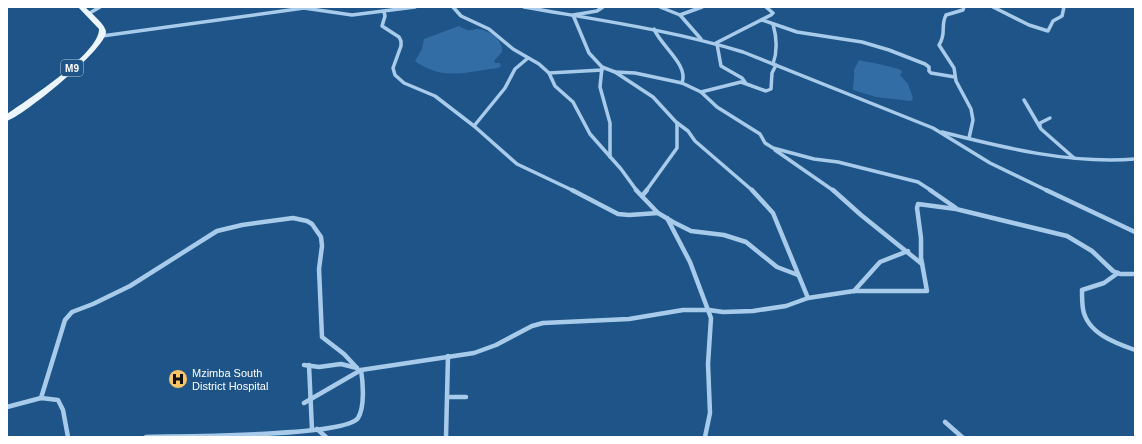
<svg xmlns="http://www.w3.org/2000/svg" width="1142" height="444" font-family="Arial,sans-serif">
  <rect width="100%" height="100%" fill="#1e5487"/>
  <g fill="#326ea5">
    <path d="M 459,26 C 461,27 464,29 467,30 C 471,31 473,29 477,29 C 488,29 504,40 502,52 L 494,61 L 495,63 L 500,63 L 501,66 L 498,68 C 471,71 448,80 423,66 C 420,64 418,64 415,61 L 422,49 L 424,39 Z"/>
    <path d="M 859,60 C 873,63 887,65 901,70 L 902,72 L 900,75 L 908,84 L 913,98 L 911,101 L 876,97 L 853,90 C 853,84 855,76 854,70 Z"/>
  </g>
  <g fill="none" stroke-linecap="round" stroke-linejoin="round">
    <g stroke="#a8cbeb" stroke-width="3.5">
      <polyline points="453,7 461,16 489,29 513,49 539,64 549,73 555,86 573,102 590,134 621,169 637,191"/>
      <path d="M 524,7 C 598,20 671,30 743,52 L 933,128 L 990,163 L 1048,191"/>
      <polyline points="603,7 597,11 573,15 589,53 602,67 615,72 653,97 676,122 688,131 695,141 753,191"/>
      <polyline points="660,7 680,15 701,39"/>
      <path d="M 964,7 L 963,10 L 946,15 C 940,27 947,33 939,45 L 954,68 L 956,81 L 971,109 L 973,120 L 969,138"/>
      <polyline points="993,7 1029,25 1048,31 1053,21 1062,16 1064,7"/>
      <polyline points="384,12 385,16 382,26 399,37 401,41 401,46 393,68 395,75 404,83 435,96 474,126 517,164 574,191"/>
      <polyline points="88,14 100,7"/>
      <polyline points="680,15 702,7"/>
      <polyline points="762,20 797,32 862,42 889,50 925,64 929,67 929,71 931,73 955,77"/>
      <path d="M 773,24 C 777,38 778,50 773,64"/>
      <path d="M 654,29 C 661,46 689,65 682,83"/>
      <polyline points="102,36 304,8 352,15 415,7"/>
      <polyline points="716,43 771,15 773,13 766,7"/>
      <polyline points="717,44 721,66 742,78 745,82"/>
      <polyline points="602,67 600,87 610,123 610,157"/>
      <polyline points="615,72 635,73 682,83 701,92 741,82 766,91 771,89 772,73 776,65"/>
      <polyline points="549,73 602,70"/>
      <polyline points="701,92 717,107 760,134 765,143 773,148 814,159 838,162 918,182 932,191"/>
      <polyline points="1024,100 1041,129 1074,158"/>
      <polyline points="474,126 505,88 515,69 528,58"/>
      <polyline points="1040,126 1040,123 1050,118"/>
      <path d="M 942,132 C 1005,148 1069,164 1135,159"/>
      <polyline points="775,150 834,191"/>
      <polyline points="646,191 677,148 677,123"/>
    </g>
    <g stroke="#a8cbeb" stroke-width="4.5">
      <polyline points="572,190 618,214 629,215 658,213"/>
      <polyline points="636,190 658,213 673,222 691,231 724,235 746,242 777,267 798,275"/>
      <polyline points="752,190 773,213 808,298"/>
      <polyline points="833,190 861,215 922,264"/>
      <polyline points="930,190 956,208"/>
      <polyline points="1046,190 1135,232"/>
      <polyline points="642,196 647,190"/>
      <polyline points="667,218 690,262 711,318 708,364 710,413 705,437"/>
      <path d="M 1118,273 L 1104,283 L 1082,290 C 1082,296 1082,303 1083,309 C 1087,333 1115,343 1135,350"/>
      <polyline points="854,291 880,262 908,251"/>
      <polyline points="304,365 319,367 341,364 357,368"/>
      <polyline points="309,365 312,430"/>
      <polyline points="448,397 466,397"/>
      <polyline points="41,398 65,320 72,312 93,304 130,286 217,231 242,225 293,218 307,221 312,224 321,237 322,246 319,269 322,337 344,354 357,368"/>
      <polyline points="304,403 361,370 474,353 496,345 532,326 543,323 629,319 683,310 709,310 723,312 753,311 786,306 808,298 854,291 927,291 921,258 921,238 917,208 918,204 956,209 1067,236 1092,251 1113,271 1120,274 1135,274"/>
      <polyline points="7,407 41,398 58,400 63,410 68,437"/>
      <polyline points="945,422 962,437"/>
      <polyline points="317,429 326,437"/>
      <path d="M 146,437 C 175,436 346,437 358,418 C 365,407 363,382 361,370"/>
      <polyline points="446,437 448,356"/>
    </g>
    <path fill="#ecf5fe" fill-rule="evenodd" d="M 78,7 L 85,7 C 90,12 106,25 106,32 C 106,49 23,116 7,121 L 7,114 C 26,101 100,53 99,29 Z"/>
  </g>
  <defs>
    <g id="hospital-disc" transform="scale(1)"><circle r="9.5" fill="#f9c467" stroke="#1e5487"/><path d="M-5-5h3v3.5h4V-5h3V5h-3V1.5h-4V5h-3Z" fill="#111"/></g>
  </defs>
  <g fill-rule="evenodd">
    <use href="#hospital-disc" x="178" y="379"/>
  </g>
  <g text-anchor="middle" stroke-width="3" stroke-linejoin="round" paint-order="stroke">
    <rect fill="#1e5487" stroke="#bcccdb" stroke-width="1" x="61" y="60" width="22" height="16" rx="3"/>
    <g font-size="10" font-weight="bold" fill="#fff">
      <text x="72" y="72">M9</text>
    </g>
    <g font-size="11" fill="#fff" stroke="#1e5487" text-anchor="start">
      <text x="192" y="377">Mzimba South<tspan x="192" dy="13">District Hospital</tspan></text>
    </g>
  </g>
  <rect width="1142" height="444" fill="none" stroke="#ffffff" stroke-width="16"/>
</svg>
